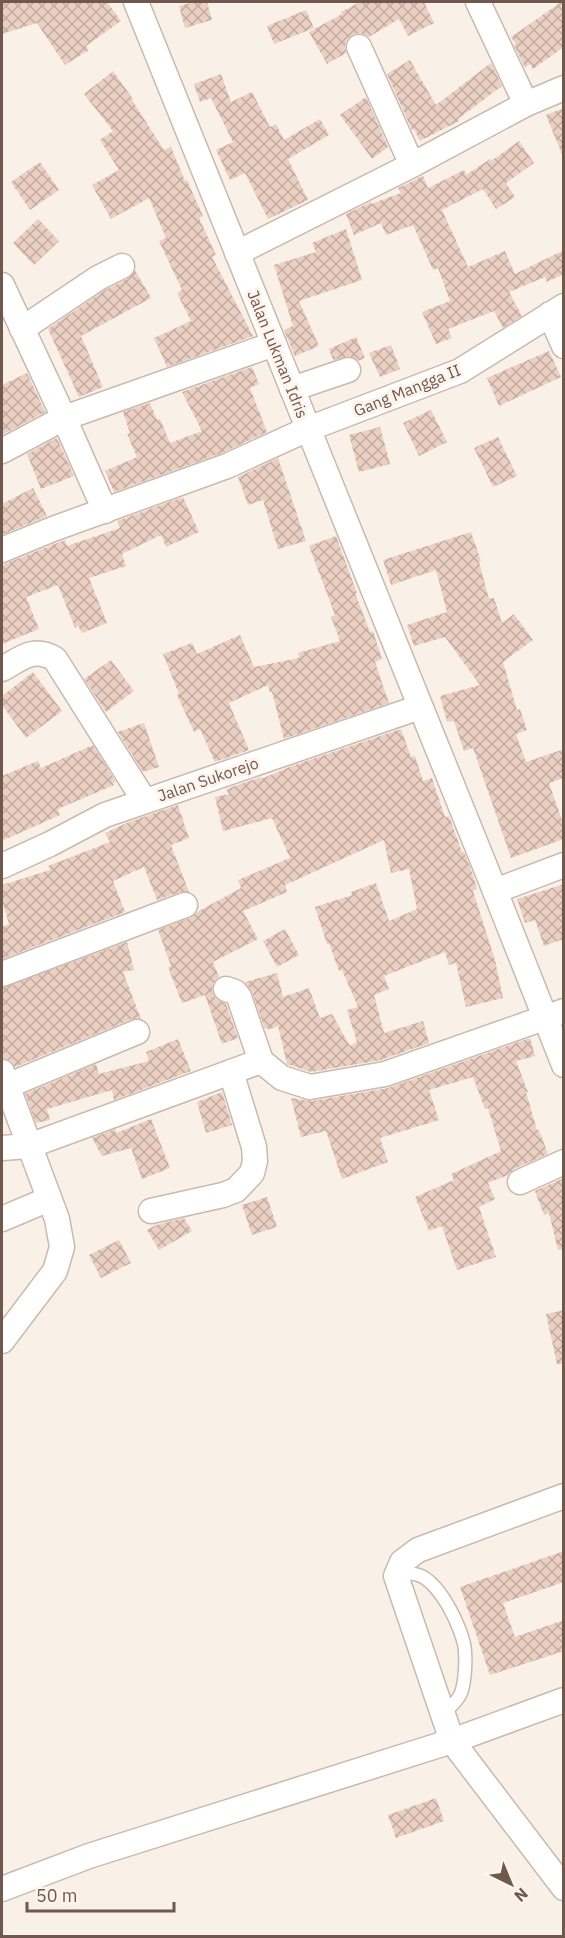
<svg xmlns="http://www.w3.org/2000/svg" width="565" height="1938" font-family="'IBM Plex Sans',sans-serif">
  <defs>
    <pattern id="building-cross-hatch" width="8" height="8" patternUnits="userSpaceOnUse" patternTransform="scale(1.5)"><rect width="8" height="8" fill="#ebcfc2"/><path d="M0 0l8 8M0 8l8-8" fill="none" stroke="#c3aba0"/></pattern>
  </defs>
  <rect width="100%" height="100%" fill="#f9f1e7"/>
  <g fill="url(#building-cross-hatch)">
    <polygon points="2,2 107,2 121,21 86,46 89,50 65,65 37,23 2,34"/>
    <polygon points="194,2 207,2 212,20 185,28 179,6"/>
    <polygon points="360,2 424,2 434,23 408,36 399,19 369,37 361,33 354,34 347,39 345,46 346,53 327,64 309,32 342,14 341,12"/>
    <polygon points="561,2 564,2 564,47 533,69 530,64 525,68 514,45 516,44 511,37"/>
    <polygon points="306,10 314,28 274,44 267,26"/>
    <polygon points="410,60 436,105 491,63 502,86 458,119 459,121 420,141 414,129 412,130 387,74"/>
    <polygon points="113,71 133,99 132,100 164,150 171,147 185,181 187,180 203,216 199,218 216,255 212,257 253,336 167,367 154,338 191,321 177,293 182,290 159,241 166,238 149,198 111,219 92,185 119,170 100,140 113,131 84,94"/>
    <polygon points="221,74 231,102 252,92 270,127 276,124 284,140 320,119 329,135 288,159 308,200 268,219 245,173 230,180 216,150 233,142 211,98 200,102 194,84"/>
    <polygon points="366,97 388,147 372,159 340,115"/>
    <polygon points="564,108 564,157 563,157 546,115"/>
    <polygon points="519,141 534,163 506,183 515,197 496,209 483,189 442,210 468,267 505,251 515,274 564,250 564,274 547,282 545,277 509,292 522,316 503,328 494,311 448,329 452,338 436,344 422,312 450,301 438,268 433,270 413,225 386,235 381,223 354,235 346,214 371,202 371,204 401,193 398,188 423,176 428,188 464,170 466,175 490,159 491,161"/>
    <polygon points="40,162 59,190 30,210 11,182"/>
    <polygon points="38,219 59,241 34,265 13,243"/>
    <polygon points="346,229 362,280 299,301 319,346 295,356 284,330 293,326 274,265 316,252 312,243"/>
    <polygon points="135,270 151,298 81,336 103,387 79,397 48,329 105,290 129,278"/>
    <polygon points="356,337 365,358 358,361 350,356 333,360 329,349"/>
    <polygon points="391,345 400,369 380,377 369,353"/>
    <polygon points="549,351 561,377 499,406 487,378"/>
    <polygon points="252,367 259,384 250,388 267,432 222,453 114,492 105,471 137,457 127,434 130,433 123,412 150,403 157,420 160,419 170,443 202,431 182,392"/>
    <polygon points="27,373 45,412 2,435 2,385"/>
    <polygon points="431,410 447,442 419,456 403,423"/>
    <polygon points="380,427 390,464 359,472 349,435"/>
    <polygon points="498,437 517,476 493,487 474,448"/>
    <polygon points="57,438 74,476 41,489 27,454"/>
    <polygon points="278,458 306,541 278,549 263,500 248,505 238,477"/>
    <polygon points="33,488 47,516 2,535 2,504"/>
    <polygon points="183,497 199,532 166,547 161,535 122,554 126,566 89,578 107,623 82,633 78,626 75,628 58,585 26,597 39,629 2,644 2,565 65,540 67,546 120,528 117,521"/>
    <polygon points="471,532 481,561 479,562 489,599 494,598 502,623 514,614 533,640 503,662 517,710 520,709 527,730 516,734 526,762 564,749 564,778 549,783 564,826 564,839 511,858 473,748 464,751 454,721 447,722 440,696 480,685 445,637 414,646 407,625 447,612 436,570 391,585 383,560"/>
    <polygon points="336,536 357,593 355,593 370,632 373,631 382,659 375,662 389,703 284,739 272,692 270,692 268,685 229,703 249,750 215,762 200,729 194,732 177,695 179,694 163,654 192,643 197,654 240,635 254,667 299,658 298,653 340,641 331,617 335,615 309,546"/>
    <polygon points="111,660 134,691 106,712 84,679"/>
    <polygon points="33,672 62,711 26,738 2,705 2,696"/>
    <polygon points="144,723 159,767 143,772 118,732"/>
    <polygon points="401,729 411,757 415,756 423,781 432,778 445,817 449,816 462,852 464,852 472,872 477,889 473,891 495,960 503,998 466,1007 456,963 449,965 445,952 384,976 389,989 374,995 384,1033 423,1021 429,1043 381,1060 311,1072 287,1064 278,1026 268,1030 268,1028 265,1029 252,992 245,982 277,973 283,997 309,988 320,1018 332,1014 350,1046 357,1042 347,1010 358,1007 342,970 339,971 329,943 327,944 315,907 352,895 351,892 376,883 389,921 417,909 409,869 391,873 384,840 285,885 287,892 243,911 258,939 213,962 219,977 213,984 212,992 216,999 226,1004 238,1038 222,1044 205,995 182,1003 168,967 171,966 158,930 190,918 197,912 241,888 238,880 290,858 272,818 223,831 215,797 229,794 226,789 261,777 261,779 292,766"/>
    <polygon points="93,745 116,782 113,783 114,785 58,809 60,815 2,841 2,776 38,761 41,768"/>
    <polygon points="178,805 189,838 171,845 189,892 180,892 157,900 144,867 113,881 125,912 2,959 2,927 9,924 2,900 2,885 50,870 48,866 110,842 105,833 129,822"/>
    <polygon points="564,884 564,939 544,946 535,920 525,923 517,899"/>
    <polygon points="285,929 299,955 277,967 263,941"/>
    <polygon points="127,942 134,970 123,972 141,1019 132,1019 15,1067 11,1061 2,1058 2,988"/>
    <polygon points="530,1038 535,1056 516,1061 528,1092 526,1092 537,1130 539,1130 548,1154 514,1169 508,1175 488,1183 495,1199 479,1207 496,1257 457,1270 442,1226 429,1231 415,1197 454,1180 451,1174 501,1151 488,1108 485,1109 473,1077 429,1090 439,1120 380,1138 388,1162 342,1179 326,1131 301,1137 291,1098 312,1101 388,1088"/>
    <polygon points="178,1039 191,1071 114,1100 112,1090 47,1109 50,1120 36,1123 25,1094 96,1064 99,1074 149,1061 146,1052"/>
    <polygon points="222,1092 232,1125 206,1133 197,1102"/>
    <polygon points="151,1119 170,1168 142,1179 131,1148 102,1156 92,1138 115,1129 116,1133"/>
    <polygon points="564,1178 564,1249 558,1250 549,1213 544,1215 535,1191"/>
    <polygon points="267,1197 277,1227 252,1235 242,1205"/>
    <polygon points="184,1218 192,1231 159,1250 147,1230 156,1225"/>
    <polygon points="119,1240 131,1263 101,1278 89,1255"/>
    <polygon points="564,1310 564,1363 557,1364 546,1314"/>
    <polygon points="564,1551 564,1582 503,1603 515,1637 564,1620 564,1651 490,1675 460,1587"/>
    <polygon points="436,1798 444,1821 396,1838 388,1815"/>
  </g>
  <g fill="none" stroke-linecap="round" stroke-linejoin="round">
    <g stroke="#cab9ae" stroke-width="15">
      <path id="service" d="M 396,1576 C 401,1575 409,1573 414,1574 C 438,1576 464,1631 465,1651 C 466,1662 465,1682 461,1693 C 458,1701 449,1708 443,1714"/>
    </g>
    <g stroke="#cab9ae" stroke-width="27">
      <g id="minor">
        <polyline points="136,2 495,891 564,1065"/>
        <polyline points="478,2 526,104"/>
        <polyline points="359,47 412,165"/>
        <polyline points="237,253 412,165 526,104 564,88"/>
        <polyline points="2,285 64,418 105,511"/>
        <polyline points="550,314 564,346"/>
        <polyline points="22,329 98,278 122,266"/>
        <polyline points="292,389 348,370"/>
        <polyline points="2,451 64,418 274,344"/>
        <polyline points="2,550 53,529 227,466 308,429 460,371 564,306"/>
        <path d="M 2,669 C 21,659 33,646 55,659 L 144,800"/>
        <polyline points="2,866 50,844 105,815 420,707"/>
        <polyline points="495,891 564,865"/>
        <polyline points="2,974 185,905"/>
        <polyline points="226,989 235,992 239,997 261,1061"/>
        <polyline points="2,1072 57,1219 62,1247 55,1271 2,1341"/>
        <polyline points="7,1086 137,1032"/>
        <polyline points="2,1148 29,1146 261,1061 282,1078 310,1087 385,1074 564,1011"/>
        <polyline points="520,1182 564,1162"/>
        <polyline points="151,1211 223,1195 236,1190 252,1173 255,1161 254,1147 231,1072"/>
        <polyline points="2,1219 49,1199"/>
        <polyline points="564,1496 418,1550 402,1562 396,1576 452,1741 564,1888"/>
        <polyline points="2,1889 89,1856 452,1741 564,1700"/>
      </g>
    </g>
    <use href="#service" stroke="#fff" stroke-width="12"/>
    <use href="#minor" stroke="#fff" stroke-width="24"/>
  </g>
  <g text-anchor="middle" stroke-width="6" stroke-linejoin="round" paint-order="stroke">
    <g font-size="16" fill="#70584f" stroke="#fdf5ed">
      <text transform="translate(278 354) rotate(68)" y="6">Jalan Lukman Idris</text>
      <text transform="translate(407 390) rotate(-22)" y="6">Gang Mangga II</text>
      <text transform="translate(208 779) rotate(-19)" y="6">Jalan Sukorejo</text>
    </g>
  </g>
  <rect width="565" height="1938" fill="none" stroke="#70584f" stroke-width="6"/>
  <g transform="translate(511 1884) rotate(137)" stroke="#fdf5ed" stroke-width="4.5" paint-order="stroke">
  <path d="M0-4.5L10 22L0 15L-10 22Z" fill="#70584f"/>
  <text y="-9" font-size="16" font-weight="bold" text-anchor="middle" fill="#70584f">N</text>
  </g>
  <path d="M27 1902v9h147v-9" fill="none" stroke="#70584f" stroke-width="3"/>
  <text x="36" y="1902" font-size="18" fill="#70584f" stroke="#fdf5ed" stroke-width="4.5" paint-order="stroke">50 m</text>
</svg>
